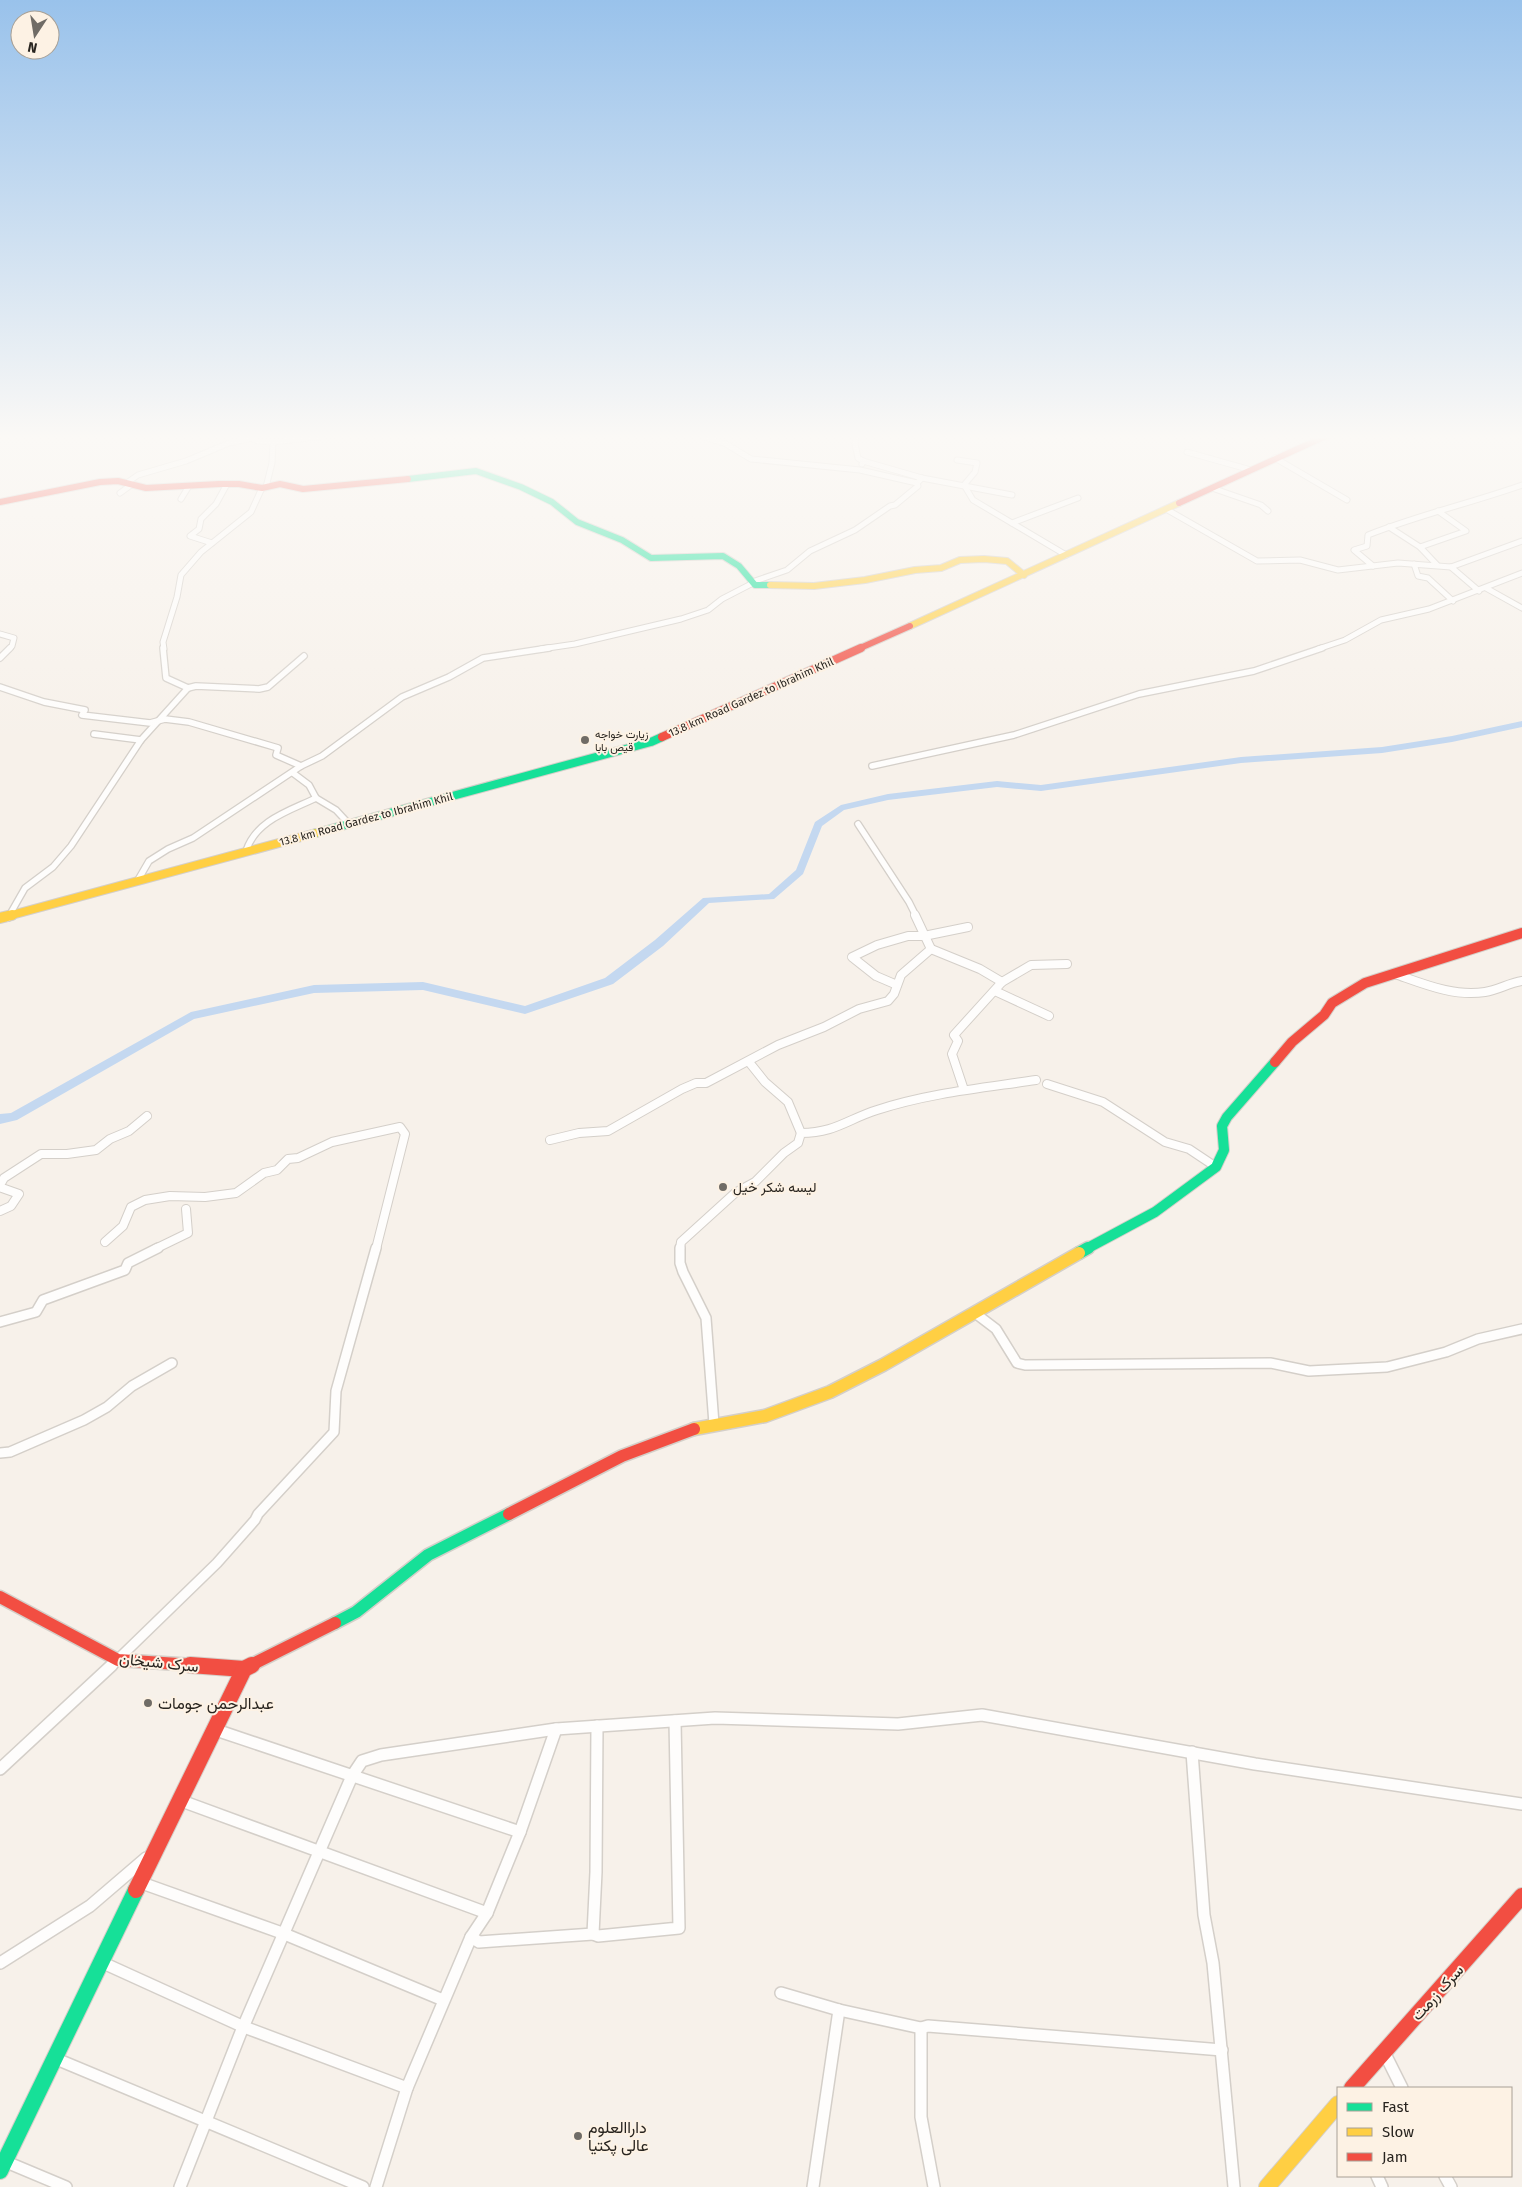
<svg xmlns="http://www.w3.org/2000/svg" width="1522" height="2187" font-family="'Fira Sans',Vazirmatn,sans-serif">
  <rect width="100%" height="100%" fill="#f7f1ea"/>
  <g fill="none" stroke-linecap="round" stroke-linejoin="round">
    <polygon fill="#c4d8f0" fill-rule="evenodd" points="1522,721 1522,727 1452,742 1382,753 1241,763 1041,791 997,787 888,800 844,810 822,826 803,874 774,899 709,903 663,946 613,984 525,1014 423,990 314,993 194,1019 17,1120 0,1124 0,1114 11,1113 191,1012 314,985 423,982 525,1006 605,978 655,940 703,898 769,894 796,870 815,822 841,805 888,794 997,781 1041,785 1241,757 1382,747 1452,736"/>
    <g stroke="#d4cfc9" stroke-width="7">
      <g id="street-far4">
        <polyline points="699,435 726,444 751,459 860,470 917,483"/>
        <polyline points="856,435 855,444 858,458 863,461 862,464"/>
        <polyline points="1187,452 1251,470"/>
        <polyline points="1275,458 1347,500"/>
        <polyline points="957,460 977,463 975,472 964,485 973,500 1066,555"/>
        <polyline points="863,461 922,478 1012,495"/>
        <polyline points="128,482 138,475 186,461 229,443 252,438 258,441 273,442 334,435"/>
        <polyline points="266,487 272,463 273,442"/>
        <polyline points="1212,488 1261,505 1268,511"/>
        <polyline points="120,493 131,485"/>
        <polyline points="181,499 189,486"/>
        <polyline points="1166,509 1257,561 1300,560 1338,570 1398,563 1451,567 1522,541"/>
        <polyline points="1012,523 1078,498"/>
        <polyline points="1389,527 1420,547 1437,565"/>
        <polyline points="212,543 190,536 199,529 201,519 216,504 227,484"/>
        <polyline points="1420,547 1466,531 1438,511"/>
        <polyline points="1414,564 1418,576 1428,578 1453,601"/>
        <path d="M 1373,566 L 1354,550 L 1367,546 L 1368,535 C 1418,515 1471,503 1522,485"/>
        <polyline points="1451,567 1479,591"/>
        <polyline points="752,582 787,570 810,551 855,530 890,506 895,505 918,486 917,483 922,478"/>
        <polyline points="1486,588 1522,608"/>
        <polyline points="0,634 14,638 12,646 9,649"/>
        <polyline points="164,649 163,642 177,597 181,575 201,552 251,512 262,488"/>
        <polyline points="541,649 575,644 681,619 708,610 722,599 753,583"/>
        <polyline points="1318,649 1345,640 1381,620 1429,609 1522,573"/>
      </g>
    </g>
    <g stroke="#d4cfc9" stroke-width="8">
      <g id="street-far3">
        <polyline points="163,648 166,678 188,688"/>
        <polyline points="0,658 10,648"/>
        <polyline points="0,687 44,702 85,710 82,715 150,723 165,719 189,722 278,748 276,755 301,766"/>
        <polyline points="94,734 141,740"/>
        <polyline points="872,766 1014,735 1139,694 1254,671 1322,648"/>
        <polyline points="293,773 309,785 316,798 336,810 349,824"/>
        <polyline points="858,824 909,902 916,916"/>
        <path d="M 246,851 C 256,820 289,811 316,798"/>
        <polyline points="138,880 149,861 168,849 193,838 301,766 322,756 402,697 449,677 483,658 549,648"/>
        <polyline points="9,916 25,888 53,867 71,846 141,740 188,688 196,686 259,689 268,687 304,656"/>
      </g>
    </g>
    <g stroke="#d4cfc9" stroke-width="10">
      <g id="street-far2">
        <polyline points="8,917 11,915"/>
        <polyline points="931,949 980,969 1002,982"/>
        <path d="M 1395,974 C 1424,984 1454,997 1485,992 C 1498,990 1509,983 1522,981"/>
        <polyline points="897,985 876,976 852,957 877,945 908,936 924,936 968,927"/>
        <polyline points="995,991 1049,1016"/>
        <polyline points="749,1062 765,1082 788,1102 801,1133"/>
        <polyline points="1047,1084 1103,1102 1165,1142 1189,1149 1216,1167"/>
        <polyline points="964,1090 952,1054 958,1041 954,1035 1002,982 1031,965 1067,964"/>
        <polyline points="550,1140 579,1133 608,1131 682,1089 696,1083 706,1083 778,1045 824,1027 859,1009 888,1001 894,994 901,975 931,949 915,915"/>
        <polyline points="0,1211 11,1206 19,1194 2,1188 0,1185 4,1178 41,1154 67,1154 96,1150 110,1139 129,1131 147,1116"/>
        <polyline points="105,1242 123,1226 131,1207 145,1200 170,1196 205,1197 236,1193 264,1173 277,1170 288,1159 298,1158 332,1142 400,1127 405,1134 376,1249"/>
        <polyline points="155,1249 188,1233 186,1209"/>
        <path d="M 680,1249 L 681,1242 L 735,1193 L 755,1182 L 784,1153 L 798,1143 L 801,1133 C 835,1133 848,1119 877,1110 C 929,1093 983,1088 1036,1080"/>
      </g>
    </g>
    <g stroke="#d4cfc9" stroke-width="12">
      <g id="street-far1">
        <polyline points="680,1248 680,1263 683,1272 706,1318 714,1424"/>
        <polyline points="975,1313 996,1329 1017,1363 1025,1365 1270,1363 1309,1371 1387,1367 1446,1352 1478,1339 1522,1329"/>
        <polyline points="0,1322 36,1312 43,1300 125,1270 128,1263 158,1248"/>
        <polyline points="0,1453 10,1452 84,1420 107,1407 132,1386 172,1363"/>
        <polyline points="111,1666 217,1563 255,1520 258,1514 334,1432 336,1391 376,1248"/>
      </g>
    </g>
    <g stroke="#d4cfc9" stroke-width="14">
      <g id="street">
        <polyline points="597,1726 596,1872 593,1934 598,1936 679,1928 675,1721"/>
        <polyline points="213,1729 520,1832"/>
        <polyline points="1192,1752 1204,1915 1213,1963 1234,2187"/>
        <polyline points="0,1769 112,1665"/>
        <polyline points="179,1800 487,1913"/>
        <polyline points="139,1882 282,1933 443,2000"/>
        <polyline points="471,1937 479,1942 593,1934"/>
        <polyline points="101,1962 244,2027 407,2088"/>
        <polyline points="0,1963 90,1906 146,1858"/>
        <polyline points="781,1993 839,2010 921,2028 928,2026 1222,2050"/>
        <polyline points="921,2028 921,2117 934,2187"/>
        <polyline points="1385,2054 1402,2088"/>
        <polyline points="54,2058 363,2187"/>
        <polyline points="4,2161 66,2187"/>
        <polyline points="1377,2176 1382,2187"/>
        <polyline points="1445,2176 1451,2187"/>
        <polyline points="180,2187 241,2032 352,1776 362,1761 381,1755 556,1729 715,1718 898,1724 982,1715 1255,1764 1522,1804"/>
        <polyline points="376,2187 407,2088 471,1937 487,1913 520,1832 556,1729"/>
        <polyline points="813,2187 839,2010"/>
      </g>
    </g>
    <g stroke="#d4cfc9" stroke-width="8">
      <polyline id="fast-far4" points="408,479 476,471 521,487 552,502 577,522 622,540 651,558 723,556 739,566 755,585 770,585"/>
    </g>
    <g stroke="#d4cfc9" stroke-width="10">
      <polyline id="fast-far3" points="316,833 651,742 662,737"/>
    </g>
    <g stroke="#d4cfc9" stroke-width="12">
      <polyline id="fast-far2" points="1086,1249 1155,1212 1216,1167 1224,1150 1222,1126 1227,1117 1275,1062"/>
    </g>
    <g stroke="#d4cfc9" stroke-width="15">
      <g id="fast-far1">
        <polyline points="1079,1253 1088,1248"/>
        <polyline points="335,1623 356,1612 428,1555 509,1514"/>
      </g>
    </g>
    <g stroke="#d4cfc9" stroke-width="18">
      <polyline id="fast" points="0,2171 136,1890"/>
    </g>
    <g stroke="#d4cfc9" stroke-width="8">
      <g id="slow-far4">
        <polyline points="770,585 814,586 865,580 915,570 941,568 960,560 984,559 1007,561 1024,575"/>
        <polyline points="910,626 1179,503"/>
      </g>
    </g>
    <g stroke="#d4cfc9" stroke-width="10">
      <polyline id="slow-far3" points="8,916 316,833"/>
    </g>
    <g stroke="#d4cfc9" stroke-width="12">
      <polyline id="slow-far2" points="0,918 12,915"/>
    </g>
    <g stroke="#d4cfc9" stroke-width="15">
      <polyline id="slow-far1" points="694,1429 765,1416 830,1392 883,1365 1079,1253"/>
    </g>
    <g stroke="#d4cfc9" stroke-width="18">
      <polyline id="slow" points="1267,2187 1338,2104"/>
    </g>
    <g stroke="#d4cfc9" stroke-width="8">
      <g id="jam-far4">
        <polyline points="0,502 100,482 118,481 146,488 219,484 239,484 262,488 280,484 303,489 408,479"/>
        <polyline points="1179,503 1328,435"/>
        <polyline points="858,649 910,626"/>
      </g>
    </g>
    <g stroke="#d4cfc9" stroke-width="10">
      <polyline id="jam-far3" points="662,737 861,648"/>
    </g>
    <g stroke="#d4cfc9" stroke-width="12">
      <polyline id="jam-far2" points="1275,1062 1292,1042 1324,1015 1332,1003 1365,983 1522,933"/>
    </g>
    <g stroke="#d4cfc9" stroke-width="15">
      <g id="jam-far1">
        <polyline points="509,1514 622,1456 694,1429"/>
        <polyline points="0,1597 118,1660 208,1666"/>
        <polyline points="249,1666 335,1623"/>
      </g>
    </g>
    <g stroke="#d4cfc9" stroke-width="18">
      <g id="jam">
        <polyline points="190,1665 244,1669"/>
        <polyline points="136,1890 244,1669 252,1665"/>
        <polyline points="1352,2088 1522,1896"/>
      </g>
    </g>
    <use href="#street-far4" stroke="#fefdfc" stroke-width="5"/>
    <use href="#street-far3" stroke="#fefdfc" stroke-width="5.5"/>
    <use href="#street-far2" stroke="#fefdfc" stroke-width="8"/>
    <use href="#street-far1" stroke="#fefdfc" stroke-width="9"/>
    <use href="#street" stroke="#fefdfc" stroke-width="11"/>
    <use href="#fast-far4" stroke="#16e098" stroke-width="6"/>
    <use href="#fast-far3" stroke="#16e098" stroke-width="8"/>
    <use href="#fast-far2" stroke="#16e098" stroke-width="10"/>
    <use href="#fast-far1" stroke="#16e098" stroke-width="12"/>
    <use href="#fast" stroke="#16e098" stroke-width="16"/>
    <use href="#slow-far4" stroke="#ffcf43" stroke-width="6"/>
    <use href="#slow-far3" stroke="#ffcf43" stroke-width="8"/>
    <use href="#slow-far2" stroke="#ffcf43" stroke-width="10"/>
    <use href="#slow-far1" stroke="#ffcf43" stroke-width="12"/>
    <use href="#slow" stroke="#ffcf43" stroke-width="16"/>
    <use href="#jam-far4" stroke="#f24e42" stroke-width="6"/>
    <use href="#jam-far3" stroke="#f24e42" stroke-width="8"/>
    <use href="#jam-far2" stroke="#f24e42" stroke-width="10"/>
    <use href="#jam-far1" stroke="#f24e42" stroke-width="12"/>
    <use href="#jam" stroke="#f24e42" stroke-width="16"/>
  </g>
  <linearGradient id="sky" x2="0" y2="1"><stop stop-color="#99c2eb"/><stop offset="0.59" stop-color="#fbf9f6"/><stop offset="1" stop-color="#fbf9f6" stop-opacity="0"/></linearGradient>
  <rect width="1522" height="741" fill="url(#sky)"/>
  <g fill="#706c66" stroke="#fdf2e4" stroke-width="2">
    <circle cx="585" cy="740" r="5"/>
    <circle cx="723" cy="1187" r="5"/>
    <circle cx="148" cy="1703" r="5"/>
    <circle cx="578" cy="2136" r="5"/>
  </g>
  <g text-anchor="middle" stroke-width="4" stroke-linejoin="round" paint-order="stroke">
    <g font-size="11" fill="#28241f" stroke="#fdf2e4">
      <text transform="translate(751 697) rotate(-24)" y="4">13.8 km Road Gardez to Ibrahim Khil</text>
      <text transform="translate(366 819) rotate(-15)" y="4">13.8 km Road Gardez to Ibrahim Khil</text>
    </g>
    <g font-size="11" fill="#28241f" stroke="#fdf2e4" text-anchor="start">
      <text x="595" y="738">زیارت خواجه<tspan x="595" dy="13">قیص بابا</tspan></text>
    </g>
    <g font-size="14" fill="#28241f" stroke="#fdf2e4" text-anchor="start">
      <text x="733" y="1192">لیسه شکر خیل</text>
    </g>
    <g font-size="16" fill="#28241f" stroke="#fdf2e4">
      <text transform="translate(159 1662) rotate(6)" y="6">سرک شیخان</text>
      <text transform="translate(1437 1992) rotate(-48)" y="6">سرک زرمت</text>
    </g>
    <g font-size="16" fill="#28241f" stroke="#fdf2e4" text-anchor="start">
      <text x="158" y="1709">عبدالرحمن جومات</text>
      <text x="588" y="2133">داراالعلوم<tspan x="588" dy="18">عالی پکتیا</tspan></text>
    </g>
  </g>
  <rect x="1337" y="2087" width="175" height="90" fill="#fdf2e4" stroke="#a8a095"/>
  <rect x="1347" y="2103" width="25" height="8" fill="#16e098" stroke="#a8a095"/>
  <text x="1382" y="2112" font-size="15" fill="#28241f">Fast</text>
  <rect x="1347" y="2128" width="25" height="8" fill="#ffcf43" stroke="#a8a095"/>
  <text x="1382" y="2137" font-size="15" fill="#28241f">Slow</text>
  <rect x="1347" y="2153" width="25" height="8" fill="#f24e42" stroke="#a8a095"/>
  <text x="1382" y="2162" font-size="15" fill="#28241f">Jam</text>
  <g transform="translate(35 35) rotate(192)"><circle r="24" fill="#fdf2e4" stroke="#a8a095"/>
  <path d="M0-4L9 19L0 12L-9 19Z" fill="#706c66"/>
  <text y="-8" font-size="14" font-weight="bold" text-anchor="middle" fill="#28241f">N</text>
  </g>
</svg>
